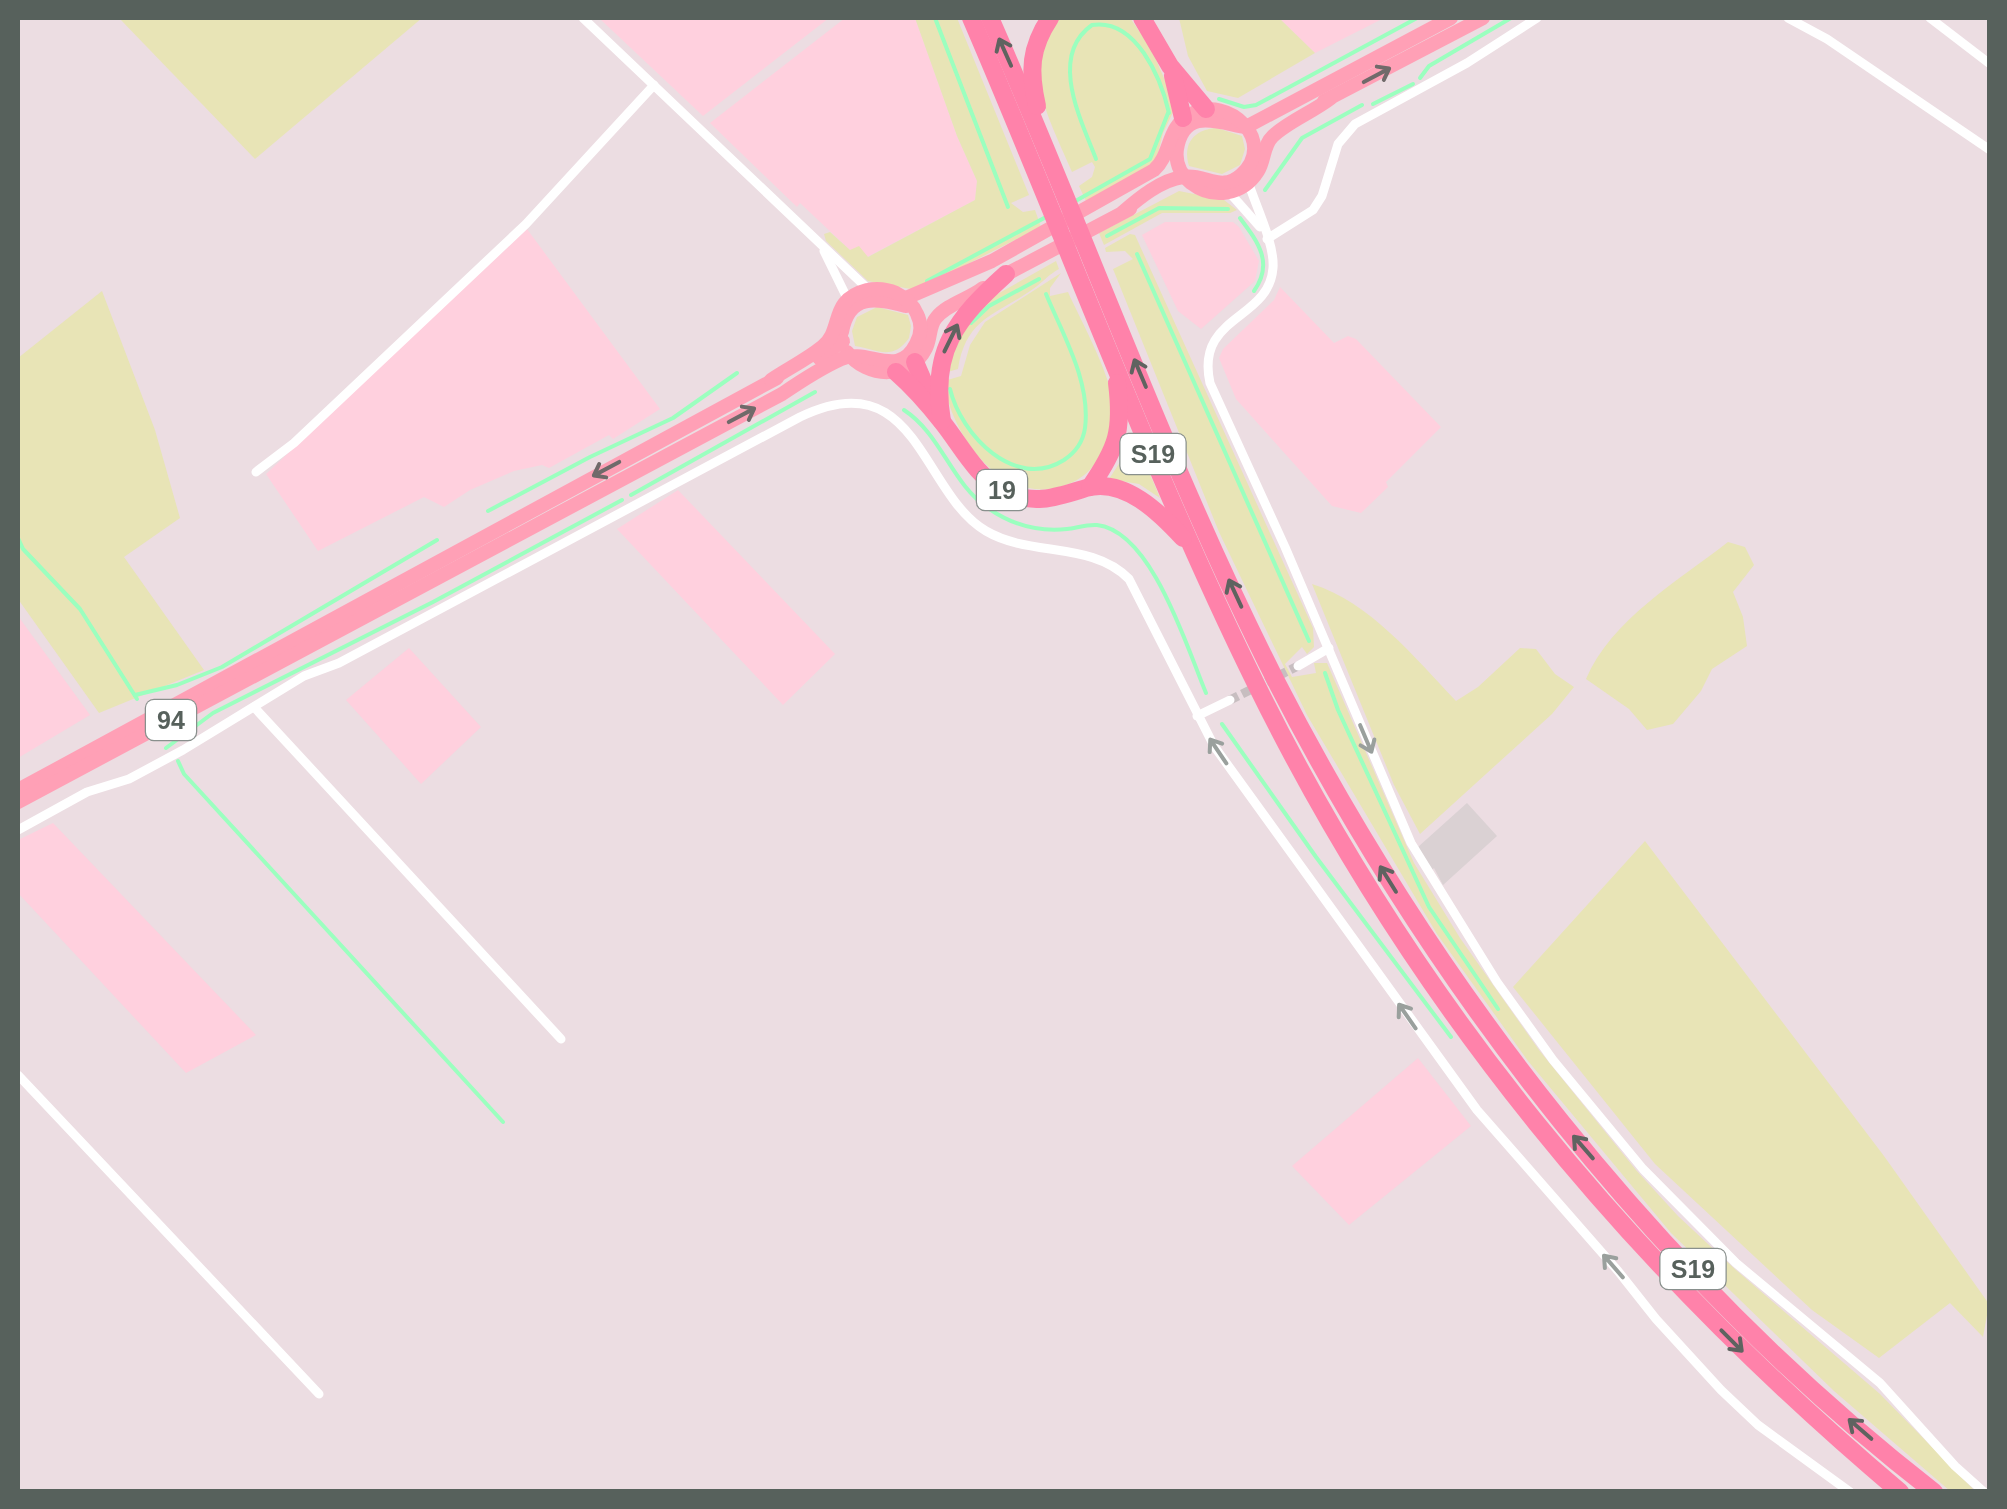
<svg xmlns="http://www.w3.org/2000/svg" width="2007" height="1509" font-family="Helvetica,sans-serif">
  <rect width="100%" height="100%" fill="#ecdde2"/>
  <g fill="#ffd0de">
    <polygon points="599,18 829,18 703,116"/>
    <polygon points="845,18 915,18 957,136 977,181 975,200 867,257 850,250 800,203 797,207 710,123"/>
    <polygon points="1279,18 1384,18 1315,53"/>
    <polygon points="1165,222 1233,222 1239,227 1259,261 1255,281 1201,329 1178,311 1142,235"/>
    <polygon points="527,229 660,409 613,439 609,435 549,468 542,465 514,471 470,490 444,507 424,497 318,551 266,474"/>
    <polygon points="1280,287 1334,343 1348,336 1356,339 1441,427 1386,482 1388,487 1361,513 1332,506 1236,399 1219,358 1223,349 1274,300"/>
    <polygon points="678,490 835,654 783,705 617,529"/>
    <polygon points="18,616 90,715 18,758"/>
    <polygon points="409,648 481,727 421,784 346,700"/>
    <polygon points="53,823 256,1035 186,1073 18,893 18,840"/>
    <polygon points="1418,1058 1471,1126 1349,1225 1292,1166"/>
  </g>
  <polygon fill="#dad1d3" points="1467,803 1497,836 1443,885 1434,868 1431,871 1418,847"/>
  <g fill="#e8e4b6">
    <polygon points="119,18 422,18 255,159"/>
    <polygon points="915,18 957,18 1029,195 1011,203 1023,212 1035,210 1041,227 916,290 868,281 826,241 824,234 830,232 850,250 859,246 868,257 975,200 977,181 957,136"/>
    <path d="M 1059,18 L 1130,18 L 1151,48 L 1176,106 L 1163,133 L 1156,162 L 1086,201 L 1079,186 L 1092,177 L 1095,167 L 1092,162 L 1072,172 C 1052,124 1015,63 1059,18 Z"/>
    <polygon points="1179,18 1279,18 1315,53 1238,98 1207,91 1188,56"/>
    <path d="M 1217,128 L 1242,136 L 1245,149 L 1240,165 L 1222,174 L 1189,166 C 1182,144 1194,129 1217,128 Z"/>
    <polygon points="1179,191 1224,200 1237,210 1230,213 1162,213 1104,245 1099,233"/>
    <polygon points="1130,234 1135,235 1313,628 1314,647 1307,654 1302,647 1285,664 1292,677 1316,673 1314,663 1327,663 1414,863 1460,938 1539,1050 1636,1170 1678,1216 1736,1270 1880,1394 1975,1491 1950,1491 1834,1391 1671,1233 1528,1061 1437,934 1307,715 1219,532 1113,269 1133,259 1125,251 1106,252 1105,248"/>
    <path d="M 1056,261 L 1059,269 C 1048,275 1043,282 1033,289 C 997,315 966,317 958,369 L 944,373 L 948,353 L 985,301 Z"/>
    <path d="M 1061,273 L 1050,288 L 1050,296 L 1068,292 C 1082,324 1120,389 1114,423 C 1113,430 1108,438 1105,445 C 1095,469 1082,482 1055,488 C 997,500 950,432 944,381 L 961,376 L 970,345 L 985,322 Z"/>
    <polygon points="102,291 155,430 180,518 124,557 204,670 99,713 18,599 18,358"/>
    <path d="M 877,307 L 908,315 L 911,326 L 909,338 C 893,361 878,350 855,346 L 852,331 L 857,317 Z"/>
    <polygon points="1133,434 1160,498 1139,484 1109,479 1122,459 1129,436"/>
    <path d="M 1728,542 L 1745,547 L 1754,565 L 1733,592 L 1743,617 L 1747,646 L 1712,669 L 1701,691 L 1673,724 L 1647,730 L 1629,709 L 1586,679 C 1611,620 1679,580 1728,542 Z"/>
    <path d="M 1312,584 C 1370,602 1415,658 1456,701 L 1478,687 L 1520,648 L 1536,649 L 1555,674 L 1574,687 L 1552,714 L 1420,834 L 1394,785 Z"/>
    <polygon points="1645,841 1884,1156 1989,1304 1983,1337 1950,1303 1879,1358 1812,1310 1655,1164 1513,987"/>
  </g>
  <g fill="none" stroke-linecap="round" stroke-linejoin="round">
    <g stroke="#9bffbf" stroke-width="4">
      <polyline points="935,18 1008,207"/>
      <polyline points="1420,78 1429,66 1511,18"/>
      <polyline points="1219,99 1244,107 1256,105 1417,18"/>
      <polyline points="1373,104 1413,84"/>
      <path d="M 1096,159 C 1081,120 1048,56 1092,25 C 1136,18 1161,78 1169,113"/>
      <polyline points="1265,190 1302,138 1362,105"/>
      <polyline points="1072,203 1150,159 1168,113"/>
      <path d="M 1240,218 C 1258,242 1274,263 1254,291"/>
      <polyline points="1107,236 1159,208 1228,209"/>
      <polyline points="1137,254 1309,641"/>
      <polyline points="927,281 1046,217"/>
      <polyline points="971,323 989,306 1039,279"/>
      <path d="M 950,389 C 961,435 1015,491 1064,460 C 1076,452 1083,442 1085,428 C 1091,382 1063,335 1046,294"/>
      <path d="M 904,410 C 942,435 951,483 988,508 C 1012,525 1038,532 1067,529 C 1076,528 1088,524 1097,525 C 1152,531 1187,648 1206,693"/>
      <polyline points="631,495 815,392"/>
      <polyline points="488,511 590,457 673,418 737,373"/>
      <polyline points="18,538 23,549 80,609 137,699"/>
      <polyline points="1325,673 1338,710 1429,907 1498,1009"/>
      <polyline points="135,695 177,685 222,667 437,540"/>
      <polyline points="1222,724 1316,857 1451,1037"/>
      <polyline points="166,748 213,713 433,602 622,500"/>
      <polyline points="178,761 184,774 503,1122"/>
    </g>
    <polyline stroke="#c7bec0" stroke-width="9" stroke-dasharray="9 4.5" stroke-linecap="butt" points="1230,700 1298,666"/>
    <g stroke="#fff" stroke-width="9">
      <polyline points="583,18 869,290"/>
      <polyline points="1788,18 1827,39 1990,150"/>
      <polyline points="1930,18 1990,64"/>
      <path d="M 1247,178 C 1254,203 1275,243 1273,268 C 1269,321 1195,315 1210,383 L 1285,547 L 1411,843 L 1497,982 L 1553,1060 L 1643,1169 L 1736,1263 L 1880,1383 L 1955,1466 L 1984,1492"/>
      <polyline points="1229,192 1260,227"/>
      <polyline points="1267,239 1313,210 1322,196 1338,144 1355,124 1467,63 1537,18"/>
      <polyline points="824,251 848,300"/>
      <polyline points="256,472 294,443 526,224 654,85"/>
      <polyline points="1298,666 1329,648"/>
      <polyline points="254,707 561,1039"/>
      <polyline points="1197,716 1230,700"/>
      <path d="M 18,830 L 87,792 L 129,779 L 183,750 L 304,676 L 339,663 L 800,417 C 917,360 921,493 986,531 C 1030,557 1092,541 1129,579 L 1214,746 L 1477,1110 L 1618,1271 L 1656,1319 L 1721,1390 L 1758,1425 L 1850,1492"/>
      <polyline points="18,1075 319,1394"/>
    </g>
    <g stroke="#ffa0b6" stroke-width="14">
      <polyline points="1324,101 1483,18"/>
      <path d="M 1245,127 C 1220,123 1184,106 1177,149 C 1175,163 1180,174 1191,183 C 1213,200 1243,195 1258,171 C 1265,160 1263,145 1273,136 C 1289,121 1313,112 1331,98"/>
      <polyline points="1246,127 1451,18"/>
      <polyline points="999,278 1130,209"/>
      <path d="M 906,298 L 992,261 L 1154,170 C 1172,154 1166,127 1191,114 C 1229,94 1278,142 1241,175 C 1221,193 1205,173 1183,177 C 1161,180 1139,198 1123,212"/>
      <path d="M 842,332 C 849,292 877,299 906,306"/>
      <path d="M 847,352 C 867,379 910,380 926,348 C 931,338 929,326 936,318 C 947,304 969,299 983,288"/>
      <polyline points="819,358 843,341"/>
      <polyline points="18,790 777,378"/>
      <path d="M 18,802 L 782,394 C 801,381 821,368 841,359 C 868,347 898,380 916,344 C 921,335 922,324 917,314 C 913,304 906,298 896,293 C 887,289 877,288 867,290 C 828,300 844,330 822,347 C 806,360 787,369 771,380"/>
    </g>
    <g stroke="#ff82aa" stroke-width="18">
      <path d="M 971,18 C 1067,240 1150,469 1257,686 C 1413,1003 1631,1265 1900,1492"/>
      <path d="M 990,18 C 1087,238 1167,466 1276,681 C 1434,989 1660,1279 1934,1492"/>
      <polyline points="1142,18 1170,66 1206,109"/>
      <polyline points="1173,76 1183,118"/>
      <path d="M 1037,106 C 1029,71 1030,48 1050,18"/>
      <polyline points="915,362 931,399"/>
      <path d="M 896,372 C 913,387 929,405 943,423 C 962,447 976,476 1004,491 C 1033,506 1057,497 1086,488 C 1124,477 1160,513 1183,538"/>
      <path d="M 942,421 C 930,351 956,319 1006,274"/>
      <path d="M 1090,487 C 1117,448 1123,431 1117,383"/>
    </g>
  </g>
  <defs><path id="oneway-shaft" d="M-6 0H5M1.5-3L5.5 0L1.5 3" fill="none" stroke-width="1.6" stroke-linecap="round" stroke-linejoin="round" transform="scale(2.5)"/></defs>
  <g stroke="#5f6360">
    <use href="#oneway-shaft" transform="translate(1005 52) rotate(-114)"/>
    <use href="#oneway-shaft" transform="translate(951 338) rotate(-64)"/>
    <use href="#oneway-shaft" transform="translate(1140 373) rotate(-113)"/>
    <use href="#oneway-shaft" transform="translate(1235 593) rotate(-115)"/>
    <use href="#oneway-shaft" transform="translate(1388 879) rotate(-122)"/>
    <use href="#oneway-shaft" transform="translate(1583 1147) rotate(-131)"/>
    <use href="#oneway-shaft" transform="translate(1732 1341) rotate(45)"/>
    <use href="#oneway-shaft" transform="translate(1860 1429) rotate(-139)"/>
  </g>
  <g stroke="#706a6a">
    <use href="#oneway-shaft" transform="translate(1377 75) rotate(-28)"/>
    <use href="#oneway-shaft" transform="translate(742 415) rotate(-28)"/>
    <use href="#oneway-shaft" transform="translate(606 469) rotate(152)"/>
  </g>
  <g stroke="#9aa09d">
    <use href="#oneway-shaft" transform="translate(1366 739) rotate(67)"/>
    <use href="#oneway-shaft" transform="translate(1218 751) rotate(-124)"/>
    <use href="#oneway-shaft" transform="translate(1407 1016) rotate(-125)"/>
    <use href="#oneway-shaft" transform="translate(1613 1266) rotate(-131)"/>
  </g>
  <g text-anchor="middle" stroke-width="9" stroke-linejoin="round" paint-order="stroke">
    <g fill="#fff" stroke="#89908d" stroke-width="2.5">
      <rect x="1120.5" y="434" width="65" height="40" rx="8"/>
      <rect x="977" y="470" width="50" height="40" rx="8"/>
      <rect x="146" y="700" width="50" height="40" rx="8"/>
      <rect x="1660.5" y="1249" width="65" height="40" rx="8"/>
    </g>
    <g font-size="25" font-weight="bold" fill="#57615c">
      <text x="1153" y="463">S19</text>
      <text x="1002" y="499">19</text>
      <text x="171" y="729">94</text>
      <text x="1693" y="1278">S19</text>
    </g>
  </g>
  <rect width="2007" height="1509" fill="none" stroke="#57615c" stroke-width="40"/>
</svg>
